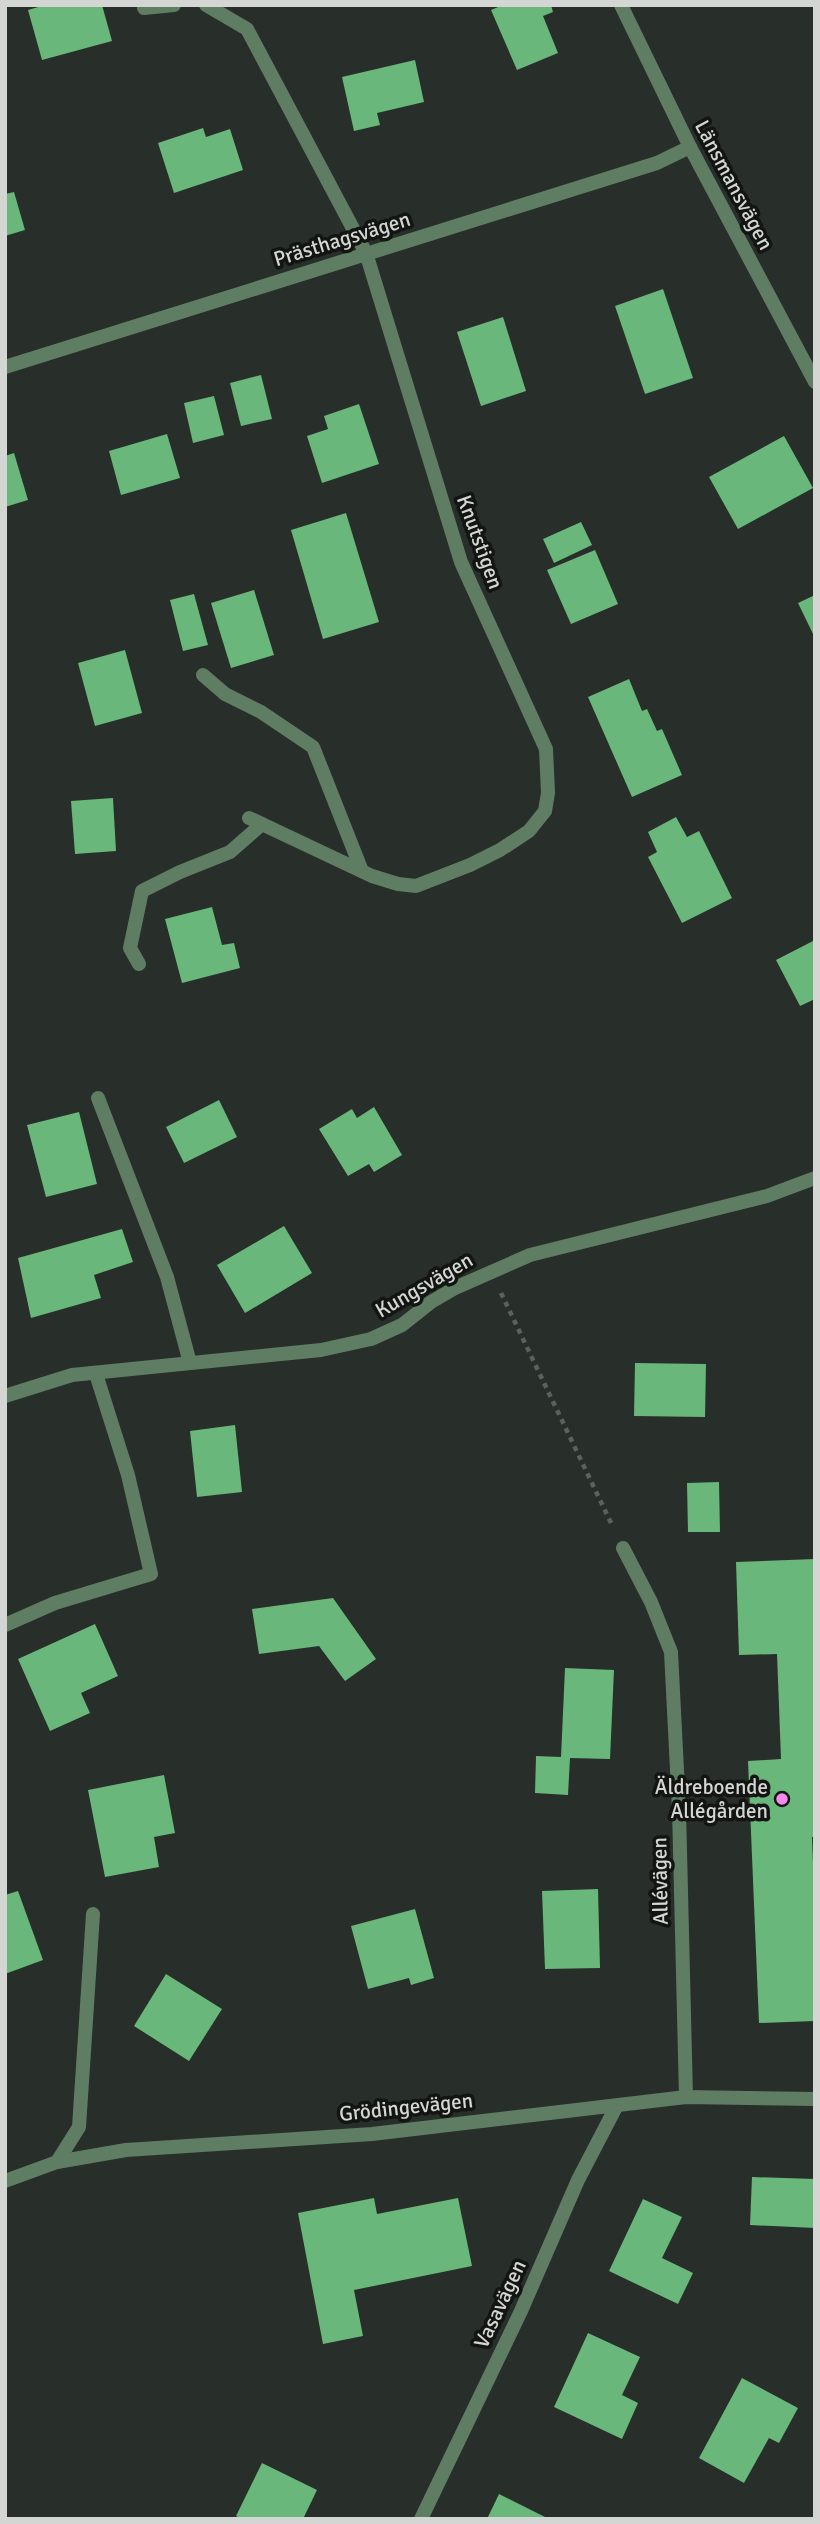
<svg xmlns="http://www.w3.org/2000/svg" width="820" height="2524" font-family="Signika,sans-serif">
  <rect width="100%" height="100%" fill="#282e29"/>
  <g fill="#69b77a">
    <polygon points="45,5 102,5 112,41 42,60 28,10"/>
    <polygon points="503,5 551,5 553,12 543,16 558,53 517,70 491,10"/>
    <polygon points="415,60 424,102 377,113 380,125 354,131 342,77"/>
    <polygon points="203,128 206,137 230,129 243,170 174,193 158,143"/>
    <polygon points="14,192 25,230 5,236 5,194"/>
    <polygon points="663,289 693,378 645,394 615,306"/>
    <polygon points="503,317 526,391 481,406 457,332"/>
    <polygon points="261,375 272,419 241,426 230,383"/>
    <polygon points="214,396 224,435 193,443 184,403"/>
    <polygon points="359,404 379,464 322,483 307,436 328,429 324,416"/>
    <polygon points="167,434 180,478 121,495 109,451"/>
    <polygon points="784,436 813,488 738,529 709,477"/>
    <polygon points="14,453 28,500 5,507 5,456"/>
    <polygon points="346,513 379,622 323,639 291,530"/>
    <polygon points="581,522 592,545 554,563 543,539"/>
    <polygon points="595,550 618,604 571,624 547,570"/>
    <polygon points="254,590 274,655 231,668 211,603"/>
    <polygon points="194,594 208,645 183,651 170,600"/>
    <polygon points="815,595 815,638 798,603"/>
    <polygon points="125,650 142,713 95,726 78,663"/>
    <polygon points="629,679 642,711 647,709 657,731 662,729 682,775 632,797 588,697"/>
    <polygon points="113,798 116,851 75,854 71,801"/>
    <polygon points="676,817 687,837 699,831 732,898 682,923 648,857 657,852 648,832"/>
    <polygon points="212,907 222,945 234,943 240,968 182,983 165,919"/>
    <polygon points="815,940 815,999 800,1006 776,960"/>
    <polygon points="219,1100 237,1137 184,1163 166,1127"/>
    <polygon points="374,1107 402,1155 374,1172 369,1164 348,1176 319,1129 352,1109 357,1118"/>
    <polygon points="79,1112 97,1184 46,1197 27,1125"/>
    <polygon points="284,1226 312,1273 245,1313 217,1265"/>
    <polygon points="122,1229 133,1262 94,1275 101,1298 31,1318 18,1258"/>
    <polygon points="635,1363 706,1364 705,1417 634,1416"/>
    <polygon points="235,1425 242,1492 197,1497 190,1431"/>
    <polygon points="719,1482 720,1532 688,1532 687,1483"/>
    <polygon points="815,1559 815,1837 812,1837 815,1914 815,2021 759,2023 748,1761 781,1759 777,1654 739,1655 736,1562"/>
    <polygon points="333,1598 376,1659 345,1681 319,1646 259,1654 252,1609"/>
    <polygon points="95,1624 118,1676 81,1693 90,1713 50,1731 18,1659"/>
    <polygon points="565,1668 614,1670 610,1759 570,1758 568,1795 535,1793 536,1756 561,1757"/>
    <polygon points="164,1775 175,1833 154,1837 159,1867 105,1877 88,1790"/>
    <polygon points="598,1889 600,1968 545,1969 542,1891"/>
    <polygon points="18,1891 43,1960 5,1974 5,1895"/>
    <polygon points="415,1909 434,1978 411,1985 409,1978 368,1989 351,1926"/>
    <polygon points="166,1974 222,2009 189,2061 134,2026"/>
    <polygon points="752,2177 815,2179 815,2228 750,2225"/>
    <polygon points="374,2198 377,2214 458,2198 472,2266 354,2290 363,2336 323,2344 298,2213"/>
    <polygon points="643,2199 682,2217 662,2258 693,2273 678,2304 609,2271"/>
    <polygon points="588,2333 640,2357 622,2395 638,2403 622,2439 554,2407"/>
    <polygon points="742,2378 798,2408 779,2443 769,2438 744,2483 699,2458"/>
    <polygon points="262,2463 317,2490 303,2519 241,2519 236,2516"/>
    <polygon points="499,2494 549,2519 487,2519"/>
  </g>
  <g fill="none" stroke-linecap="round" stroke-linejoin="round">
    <polyline stroke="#5c615d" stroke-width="4.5" stroke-dasharray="5 5" stroke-linecap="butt" points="501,1293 612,1525"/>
    <g stroke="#5e7d63" stroke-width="14">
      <polyline points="144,8 174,5"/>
      <polyline points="203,675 225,694 261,712 313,747 362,871"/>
      <polyline points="139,964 130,948 142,891 180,872 230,852 262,824"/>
      <polyline points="98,1098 167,1277 190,1363"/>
      <polyline points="57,2162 79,2127 93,1914"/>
    </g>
    <g stroke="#5e7d63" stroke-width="14">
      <polyline points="206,5 247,29 366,253 461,562 546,749 548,793 545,811 529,831 500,850 470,865 416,886 398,884 372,876 249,818"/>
      <polyline points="621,5 690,147 815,382"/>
      <polyline points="5,367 657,163 690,147"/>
      <polyline points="5,1396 72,1375 321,1350 371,1339 402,1325 431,1302 455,1288 530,1255 767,1196 815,1178"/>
      <polyline points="623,1548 651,1602 671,1652 679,1809 686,2097"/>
      <polyline points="5,1625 55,1603 151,1574 128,1475 96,1374"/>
      <polyline points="5,2181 57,2162 126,2150 372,2134 686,2097 815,2099"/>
      <polyline points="421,2519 521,2311 578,2180 616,2107"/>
    </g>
  </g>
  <circle fill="#f689ee" stroke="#131513" stroke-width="2.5" cx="782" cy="1799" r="7"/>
  <g text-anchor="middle" stroke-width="7" stroke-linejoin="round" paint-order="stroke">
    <g font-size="21" fill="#d3d6d3" stroke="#131513">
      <text transform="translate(734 185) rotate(62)" y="7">Länsmansvägen</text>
      <text transform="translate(342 239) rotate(-17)" y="7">Prästhagsvägen</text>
      <text transform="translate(480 542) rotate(70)" y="7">Knutstigen</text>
      <text transform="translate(424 1285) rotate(-30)" y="7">Kungsvägen</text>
      <text transform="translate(660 1881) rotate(-91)" y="7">Allévägen</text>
      <text transform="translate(406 2107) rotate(-6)" y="7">Grödingevägen</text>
      <text transform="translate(500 2304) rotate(-65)" y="7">Vasavägen</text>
    </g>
    <g font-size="21" fill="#d3d6d3" stroke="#131513" text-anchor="end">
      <text x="768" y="1794">Äldreboende<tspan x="768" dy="24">Allégården</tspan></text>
    </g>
  </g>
  <rect width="820" height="2524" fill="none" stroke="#d3d6d3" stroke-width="14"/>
</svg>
